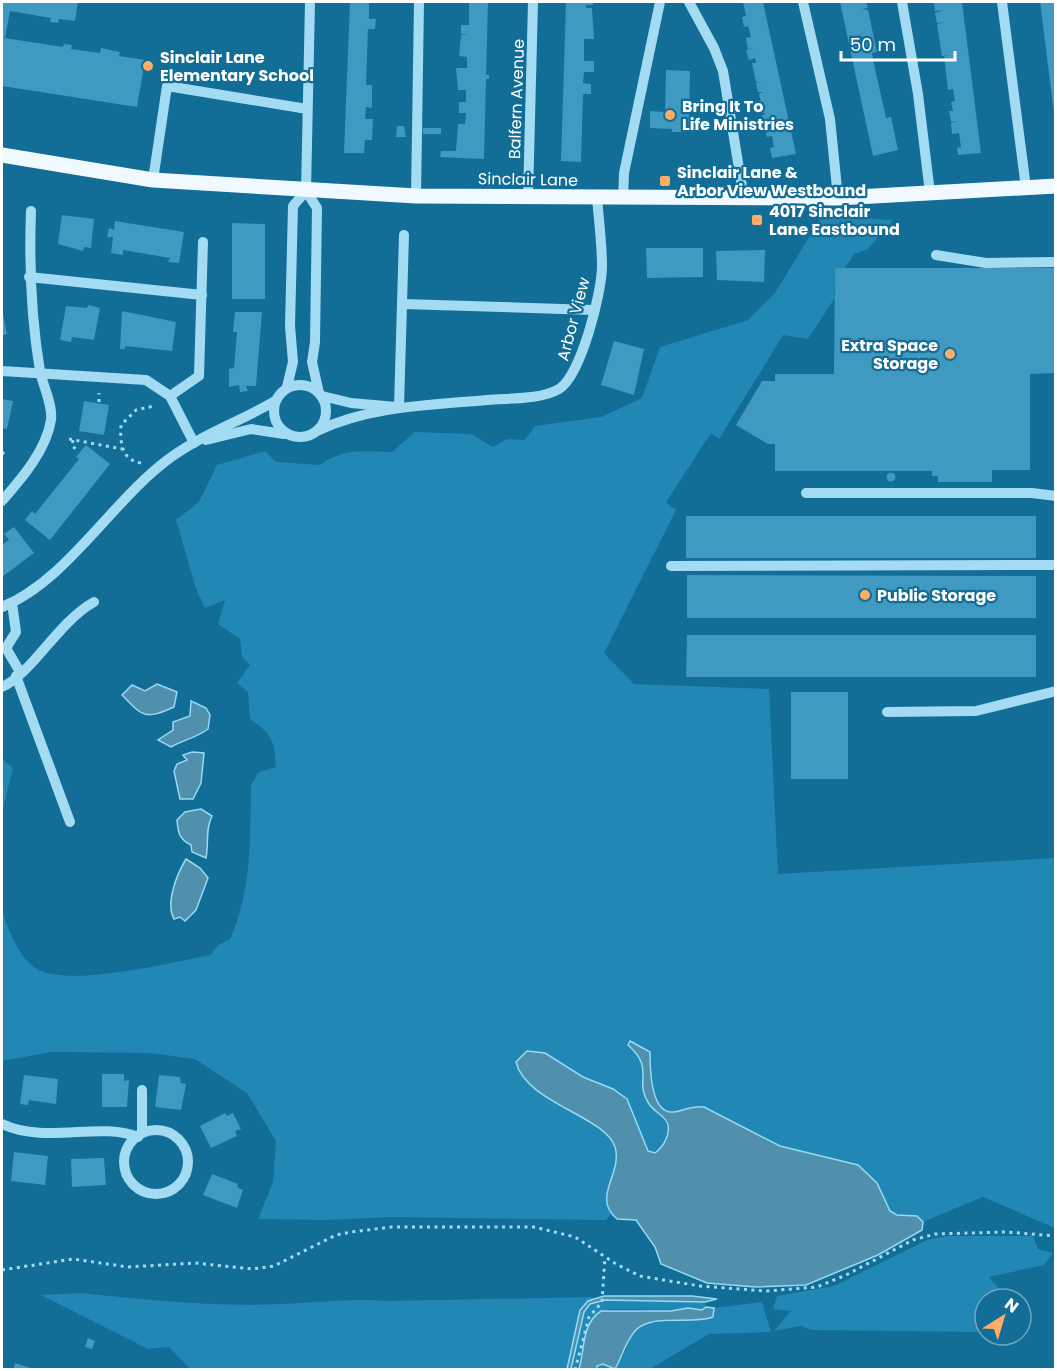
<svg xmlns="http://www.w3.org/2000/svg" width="1057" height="1371" font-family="Poppins,sans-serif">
  <rect width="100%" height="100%" fill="#126d97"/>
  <g fill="#2187b4">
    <path d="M 822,216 L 893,220 L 868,249 L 854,254 L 845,268 L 835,268 L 834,299 L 808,339 L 783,335 L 719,439 L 711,433 L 666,502 L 676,510 L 604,653 L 634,684 L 769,689 L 778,874 L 1055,858 L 1055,1228 L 983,1197 L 923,1222 L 897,1215 L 890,1211 L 877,1183 L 858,1165 L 780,1146 L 704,1107 C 691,1105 682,1112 671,1112 C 650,1111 650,1065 650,1052 L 628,1045 L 641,1056 C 645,1069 642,1082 646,1094 C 653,1117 688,1127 655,1153 L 648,1151 L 627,1099 L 613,1089 L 583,1077 L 545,1053 L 554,1102 C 572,1113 600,1124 612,1142 C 628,1165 596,1189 611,1214 L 606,1220 L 392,1217 L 326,1220 L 258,1219 L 273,1182 L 276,1141 L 247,1093 L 195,1059 L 150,1053 L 52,1052 L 2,1061 L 2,908 C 7,928 19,960 39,970 C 73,987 172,962 211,955 L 218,945 L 230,939 C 252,891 250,838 251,785 L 259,772 L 276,767 C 274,740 273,735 250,719 L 248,692 L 237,683 L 250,665 L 242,657 L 240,639 L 218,624 L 225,600 L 205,608 L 196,589 L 176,520 L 199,502 L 217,465 L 265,451 L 276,462 L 320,465 C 342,448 365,451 392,452 L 415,432 L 471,434 L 493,447 L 507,439 L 525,440 L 535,426 L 601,417 L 642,398 L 660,347 L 748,320 L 775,293 Z"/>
    <polygon points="2,759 13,768 2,813"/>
    <polygon points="947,1236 1033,1236 1038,1249 1053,1253 1044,1265 989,1277 1008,1299 985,1299 985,1325 977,1332 812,1330 801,1326 774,1331 791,1311 773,1309 777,1296 834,1286 927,1240"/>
    <path d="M 81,1293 C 147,1300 215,1307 281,1304 C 317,1303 350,1298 386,1301 L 592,1297 L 605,1300 L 705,1302 L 706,1307 L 702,1310 L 609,1309 L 595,1315 L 586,1331 L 579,1369 L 191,1370 L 169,1347 L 148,1349 L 41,1295 Z"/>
    <polygon points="762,1302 771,1332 709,1334 650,1369 597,1370 597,1366 623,1356 634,1331 643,1324 713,1317 714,1308"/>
  </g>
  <g fill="#5190ac" stroke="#95daf6" stroke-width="1.5">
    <path d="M 157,684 L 177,692 L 174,707 C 145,720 143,717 122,695 L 132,685 L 145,691 Z"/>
    <path d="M 191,701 L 206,708 L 210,715 L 208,729 C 196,738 183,740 171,747 L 158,740 L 173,730 L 173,722 L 190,716 Z"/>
    <polygon points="192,752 204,753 201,783 193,799 180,799 174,771 177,764 187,760 183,755"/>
    <path d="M 201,809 L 212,816 C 205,830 209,843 206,858 L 192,852 L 191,845 C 179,839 178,833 177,820 L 185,812 Z"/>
    <path d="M 186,859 L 200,868 L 208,878 L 196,910 L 185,921 L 180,917 L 174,919 C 165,903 177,874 186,859 Z"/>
    <path d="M 630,1041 L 650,1052 C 650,1065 650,1111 671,1112 C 682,1112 691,1105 704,1107 L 780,1146 L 858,1165 L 877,1183 L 890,1211 L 897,1215 L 917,1216 L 923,1222 L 922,1230 L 878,1255 L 806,1285 L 756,1287 L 707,1283 L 661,1264 L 655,1247 L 636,1220 L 617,1219 C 591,1197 623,1174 615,1147 C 605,1116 526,1103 516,1062 L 527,1051 L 545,1053 L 583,1077 L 613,1089 L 627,1099 L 648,1151 L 655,1153 C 663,1147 670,1136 668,1125 C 666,1116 654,1112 649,1104 C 633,1080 656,1070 628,1045 Z"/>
    <polygon points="604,1296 692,1296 717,1299 705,1302 605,1300 590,1304 584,1312 571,1369 567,1369 580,1310 588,1301"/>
    <path d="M 706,1307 L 714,1308 L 713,1317 C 692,1325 650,1313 635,1331 C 626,1341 622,1357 615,1369 L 603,1364 L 597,1366 L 597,1369 L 579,1369 C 585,1350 581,1324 601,1311 L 671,1311 L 688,1308 L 702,1310 Z"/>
  </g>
  <g fill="#3f99c0">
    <polygon points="2,2 78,2 75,21 59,19 58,23 50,22 51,18 10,11 5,38 63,47 64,44 72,45 71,49 100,53 101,48 120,52 119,56 145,60 137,107 2,86"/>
    <polygon points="350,2 369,2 369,19 376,19 375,29 368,29 366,85 372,85 372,108 366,107 365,119 373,119 372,140 365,140 364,153 344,153"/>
    <polygon points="469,2 488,2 486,75 489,75 489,79 486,79 484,159 440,157 441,151 456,151 458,124 465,124 466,113 459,113 459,102 466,102 466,90 458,90 456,68 467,68 467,57 459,56 461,35 468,35 461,34 461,25 469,25"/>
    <polygon points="566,2 593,2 593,5 586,5 586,8 592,8 594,39 584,39 584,61 594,61 594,72 584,72 583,83 591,84 591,94 583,94 581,162 561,161"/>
    <polygon points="743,2 763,2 796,154 772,158 770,148 774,147 772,136 767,137 764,126 769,123 764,125 762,115 767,114 763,113 761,105 765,102 761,103 759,94 763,92 758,92 756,83 761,82 756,82 752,63 756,63 755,58 749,60 746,50 753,48 748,49 746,38 751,37 748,26 744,27 742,17 746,16"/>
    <polygon points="840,2 866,2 868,8 862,9 868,10 877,52 872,53 874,64 886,118 891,117 898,150 873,156"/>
    <polygon points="934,2 962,2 981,153 958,155 957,148 961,147 959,133 952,134 951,123 957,121 951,122 949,111 953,111 951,102 955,101 953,89 948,90 944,56 950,55 942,56 937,24 944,22 937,23 935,13 943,10 935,11"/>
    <polygon points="1040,2 1056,2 1056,113 1054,113"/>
    <polygon points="666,70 690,71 689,128 681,128 681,132 672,132 672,129 650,128 650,111 665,112"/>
    <polygon points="397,126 404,126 406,137 396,137"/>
    <rect x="423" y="128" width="18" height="6"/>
    <polygon points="62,215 94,219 91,248 84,247 83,251 58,244"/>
    <polygon points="115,221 184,232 179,263 168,262 170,258 123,250 123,255 111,253 113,237 107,237 109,228 114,230"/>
    <polygon points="232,223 265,224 265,299 232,299"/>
    <polygon points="646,248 703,248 703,277 647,278"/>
    <polygon points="765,250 764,282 717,280 716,251"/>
    <polygon points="835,268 1056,268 1056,373 1030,374 1030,470 992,470 992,482 938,482 938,476 932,476 932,471 775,471 775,444 768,444 736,425 762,381 775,381 775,374 834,374"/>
    <polygon points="88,305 100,308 94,340 72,337 71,342 60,340 66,306 87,308"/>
    <polygon points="2,309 7,334 2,335"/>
    <polygon points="122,311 176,322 172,351 125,346 125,349 120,349"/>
    <polygon points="235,312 262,312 256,386 246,386 248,391 240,392 239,385 229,387 229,369 234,368 237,332 233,332"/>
    <polygon points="614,341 644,349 634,395 601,385"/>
    <polygon points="2,399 13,401 7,429 2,428"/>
    <polygon points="84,401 109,405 104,435 79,431"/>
    <polygon points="86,445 110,464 50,540 25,520 32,511 35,514 79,459 76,457"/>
    <circle cx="891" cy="477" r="4.5"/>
    <rect x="686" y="516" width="350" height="42"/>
    <polygon points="14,527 34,553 2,577 2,545 9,540 4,534"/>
    <polygon points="687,575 1036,576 1036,618 687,618"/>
    <polygon points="687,635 1036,635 1036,677 686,677"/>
    <rect x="791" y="692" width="57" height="87"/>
    <polygon points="102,1074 124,1074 124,1081 129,1080 127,1107 102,1107"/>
    <polygon points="24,1075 58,1079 56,1104 29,1100 28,1105 20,1104"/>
    <polygon points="159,1075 180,1077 181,1083 186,1084 181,1110 155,1107"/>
    <polygon points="225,1113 227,1116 233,1113 241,1129 235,1131 237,1136 211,1148 200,1126"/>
    <polygon points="14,1152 48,1156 45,1185 11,1181"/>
    <polygon points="104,1158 106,1185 72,1187 71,1159"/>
    <polygon points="212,1174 238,1184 237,1187 243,1190 237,1208 203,1195"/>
    <polygon points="88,1338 95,1341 92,1349 85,1347"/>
    <polygon points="15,1363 33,1369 33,1370 13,1370"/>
  </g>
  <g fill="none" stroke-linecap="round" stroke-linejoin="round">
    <g stroke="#a3dbf3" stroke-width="3" stroke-dasharray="3 4.5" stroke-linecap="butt">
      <polyline points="99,402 99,393"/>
      <polyline points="69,439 122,449"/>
      <polyline points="73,440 72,446 76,449"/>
      <polyline points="2,452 7,457"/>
      <path d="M 141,463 C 121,460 120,442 121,425 L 136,410 L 154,406"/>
      <polyline points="2,1270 73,1259 128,1267 195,1263 252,1269 274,1266 336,1235 351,1232 392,1227 534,1227 575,1237 616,1264 640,1276 700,1286 766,1291 817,1287 846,1275 913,1240 935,1234 1006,1232 1056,1236"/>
      <polyline points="575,1370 589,1317 602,1302 605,1257"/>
    </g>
    <g stroke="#a3dbf3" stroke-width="10">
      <polyline points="689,2 714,48 723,71 744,199"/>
      <polyline points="803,2 830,119 838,198"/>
      <polyline points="902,2 918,94 930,193"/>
      <polyline points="1002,2 1026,188"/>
      <polyline points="153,180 167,86 307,109"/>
      <polyline points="306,191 317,208 315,342 312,362 319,393"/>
      <polyline points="306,191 310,2"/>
      <polyline points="416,196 419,2"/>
      <polyline points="528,197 533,2"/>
      <polyline points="623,198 624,173 660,2"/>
      <polyline points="936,255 986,263 1056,262"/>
      <polyline points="29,277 202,295"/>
      <polyline points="403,304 594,310"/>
      <polyline points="2,371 146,380 170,396 194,443"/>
      <circle cx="300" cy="411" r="26"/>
      <polyline points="287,387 293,362 290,326 293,206 306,191"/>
      <polyline points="170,396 199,376 203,242"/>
      <polyline points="322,396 351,403 396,407"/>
      <polyline points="399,407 404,235"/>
      <path d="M 317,431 C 370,406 430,405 487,400 C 509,398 540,400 559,389 C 581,376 602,292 602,266 C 602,244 599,221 597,198"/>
      <polyline points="206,440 251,429 284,434"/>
      <polyline points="806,493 1032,493 1056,496"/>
      <path d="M 2,501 C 21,479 46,451 51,420 C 53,405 43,386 40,371 C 31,317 29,265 31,211"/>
      <polyline points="671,566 1056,565"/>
      <polyline points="12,603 16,632 6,648 20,672"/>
      <path d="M 2,607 C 67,581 113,499 170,458 C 203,434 241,421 275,401"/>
      <polyline points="16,676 70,822"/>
      <path d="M 2,687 C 32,674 58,622 94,602"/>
      <polyline points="887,712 976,711 1056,691"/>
      <polyline points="142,1090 142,1133"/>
      <path d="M 2,1124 C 47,1145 99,1121 138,1137"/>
      <circle cx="156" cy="1162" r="32"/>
    </g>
    <polyline stroke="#eff9ff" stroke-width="15" points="2,155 153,180 416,196 838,198 1056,186"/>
  </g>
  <g fill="#ffad65" stroke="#126d97" stroke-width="2">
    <circle cx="148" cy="66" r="6"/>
    <circle cx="670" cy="115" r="6"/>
    <rect x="659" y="175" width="12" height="12" rx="3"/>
    <rect x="751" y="214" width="12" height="12" rx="3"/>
    <circle cx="950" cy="354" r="6"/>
    <circle cx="865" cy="595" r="6"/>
  </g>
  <g text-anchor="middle" stroke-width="4.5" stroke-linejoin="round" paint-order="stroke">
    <g font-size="16" font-weight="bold" fill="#fff" stroke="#126d97" text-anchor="start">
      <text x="160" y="63">Sinclair Lane<tspan x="160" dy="18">Elementary School</tspan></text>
      <text x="682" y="112">Bring It To<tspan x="682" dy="18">Life Ministries</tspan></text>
      <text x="677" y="178">Sinclair Lane &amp;<tspan x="677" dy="18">Arbor View Westbound</tspan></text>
      <text x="769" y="217">4017 Sinclair<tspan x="769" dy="18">Lane Eastbound</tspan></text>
      <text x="938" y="351" text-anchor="end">Extra Space<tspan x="938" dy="18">Storage</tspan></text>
      <text x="877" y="601">Public Storage</text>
    </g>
    <g font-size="16" fill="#fff" stroke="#126d97">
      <text transform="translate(516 99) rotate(-88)" y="6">Balfern Avenue</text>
      <text transform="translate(528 179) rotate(1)" y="6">Sinclair Lane</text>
      <text transform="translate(573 319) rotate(-75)" y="6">Arbor View</text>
    </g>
  </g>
  <rect width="1057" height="1371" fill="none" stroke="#ffffff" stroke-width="6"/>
  <g transform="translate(1003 1317) rotate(37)"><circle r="28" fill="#126d97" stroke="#71a7c1" stroke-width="1.5"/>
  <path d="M0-4.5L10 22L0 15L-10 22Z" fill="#ffad65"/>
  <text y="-9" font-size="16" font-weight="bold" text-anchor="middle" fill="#ffffff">N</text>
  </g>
  <path d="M841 51v9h114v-9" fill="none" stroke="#ffffff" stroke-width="3"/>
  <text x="850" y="51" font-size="18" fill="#ffffff" stroke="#126d97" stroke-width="4.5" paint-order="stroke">50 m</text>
</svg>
